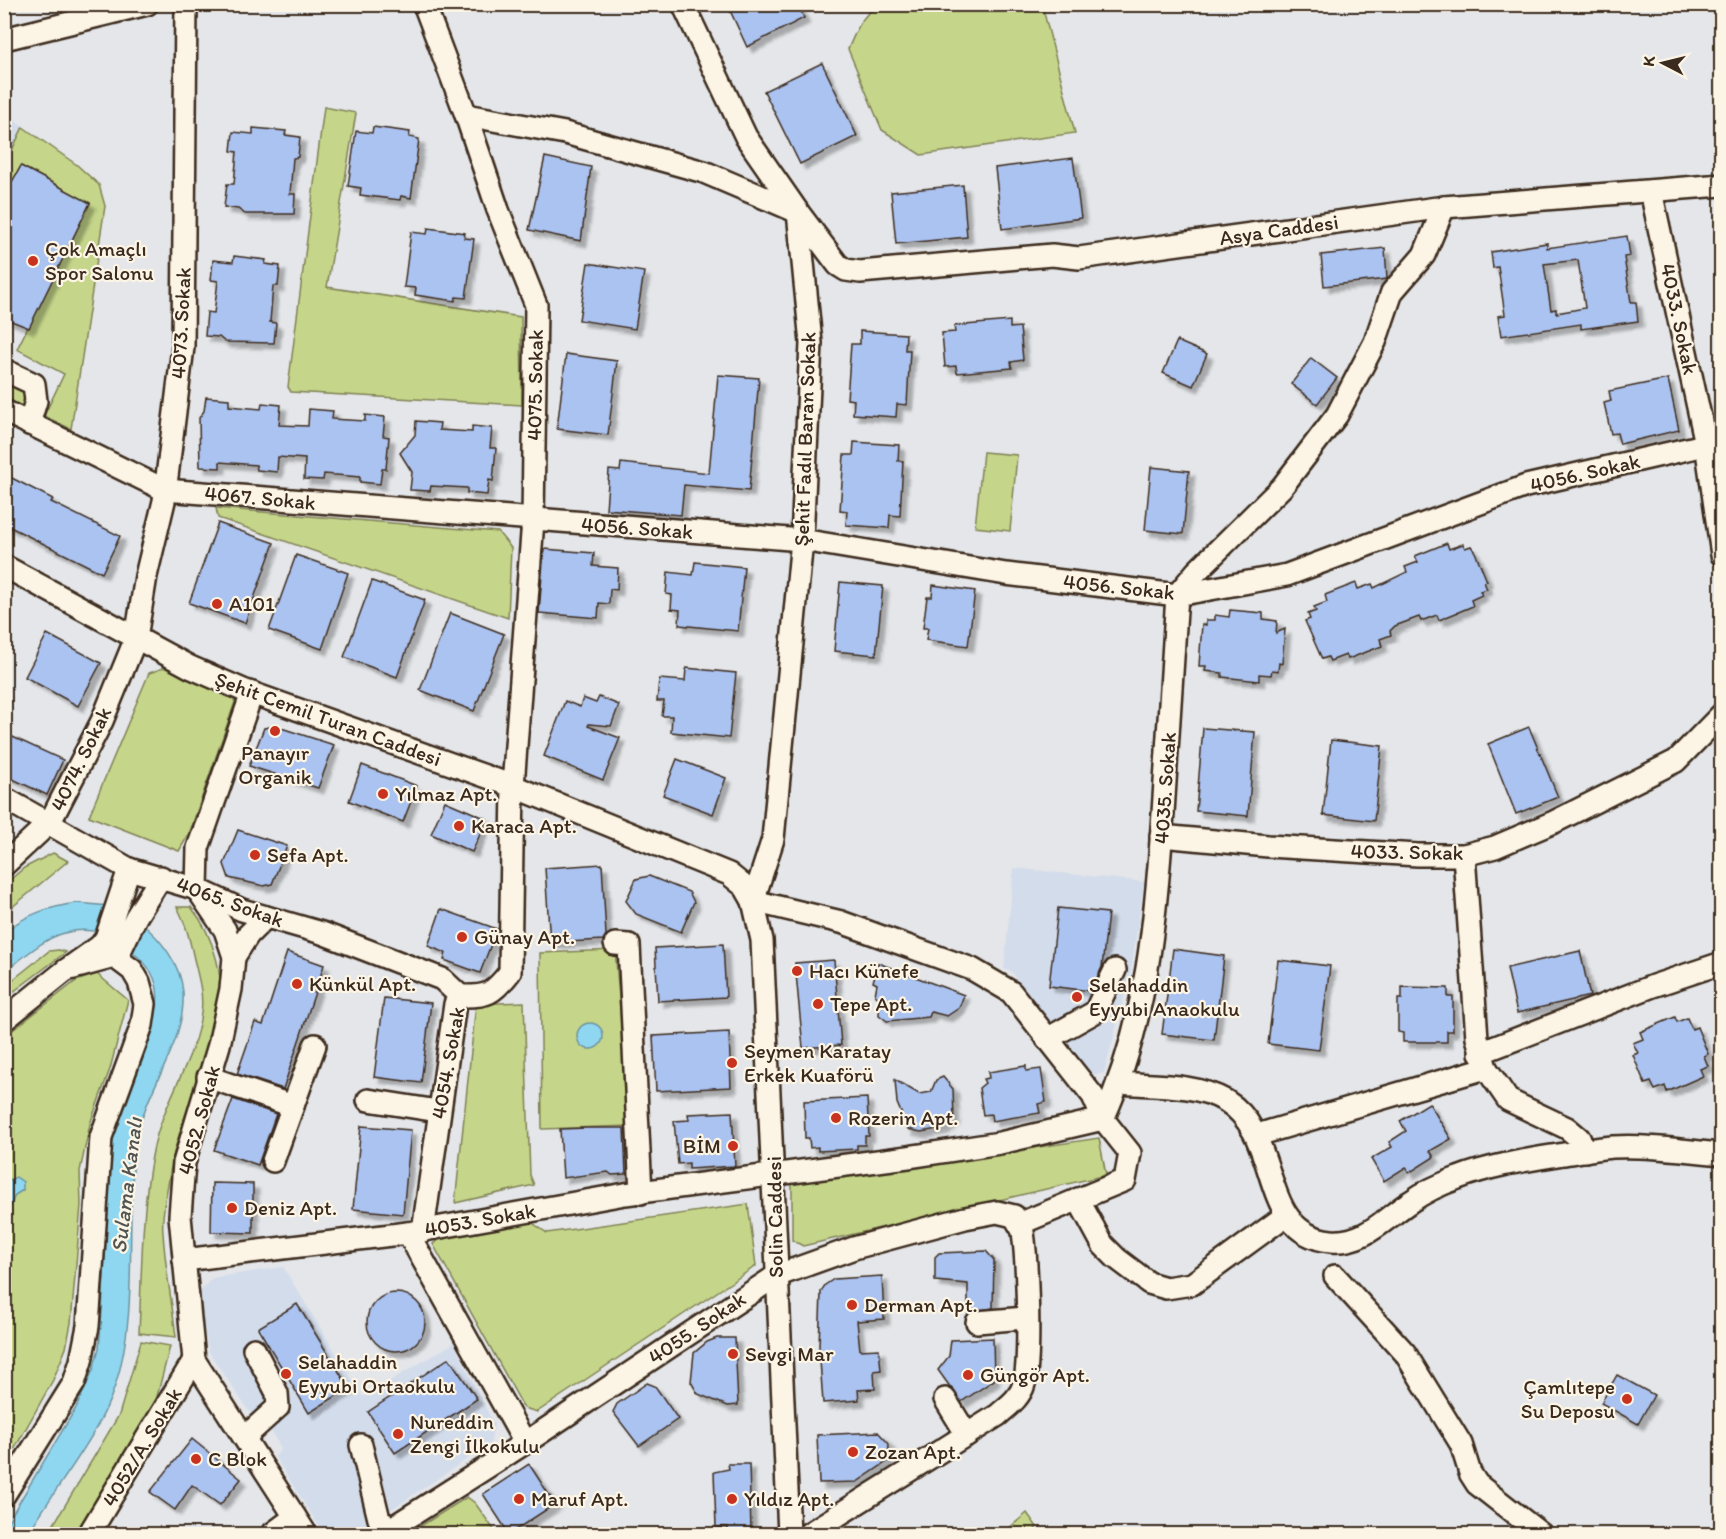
<svg xmlns="http://www.w3.org/2000/svg" width="1726" height="1539" font-family="Itim,sans-serif">
  <defs>
    <filter id="shadow"><feDropShadow dx="5.5" dy="5.5" stdDeviation="1.5" flood-color="#0004"/></filter>
  </defs>
  <rect width="100%" height="100%" fill="#e4e6e9"/>
  <filter id="ink" filterUnits="userSpaceOnUse"><feTurbulence type="fractalNoise" baseFrequency=".0167" numOctaves="2"/><feDisplacementMap in="SourceGraphic" scale="12" xChannelSelector="R" yChannelSelector="G"/><feConvolveMatrix kernelMatrix="1 2 1 2 8 2 1 2 1" color-interpolation-filters="sRGB"/></filter>
  <g filter="url(#ink)">
    <g fill="#d3dceb">
      <polygon points="5,114 23,127 5,165"/>
      <polygon points="1014,868 1144,882 1131,971 1104,1073 1088,1076 1011,971 1004,969"/>
      <polygon points="283,1267 363,1397 454,1343 494,1425 490,1444 354,1534 324,1534 275,1457 281,1449 261,1412 253,1417 209,1352 197,1295 212,1278"/>
    </g>
    <g fill="#c5d68a" stroke="#808054" stroke-width="1.5">
      <path d="M 882,5 L 1042,5 L 1075,133 L 921,155 L 882,130 L 848,49 C 856,32 862,11 882,5 Z"/>
      <polygon points="324,107 356,113 327,287 521,317 522,405 291,392 288,387"/>
      <polygon points="23,127 77,165 99,185 105,206 71,429 44,416 64,374 17,349 90,203 21,166 5,196 5,165"/>
      <polygon points="4,379 29,391 24,408 5,397"/>
      <polygon points="983,452 1017,455 1010,531 975,527"/>
      <polygon points="216,508 498,532 511,548 508,618 218,518"/>
      <polygon points="166,667 231,694 235,702 189,834 179,851 89,816 149,673"/>
      <polygon points="53,853 68,861 5,913 5,884 24,868"/>
      <path d="M 177,907 L 191,907 C 214,935 227,982 218,1018 C 205,1073 177,1122 169,1179 C 166,1196 161,1216 163,1233 C 165,1267 172,1302 176,1337 L 139,1333 C 142,1273 141,1210 153,1151 C 162,1103 195,1061 201,1013 C 204,995 198,976 194,959 C 190,941 186,923 177,907 Z"/>
      <polygon points="59,950 66,952 5,998 5,986 49,951"/>
      <polygon points="615,950 630,1126 542,1129 540,953"/>
      <polygon points="97,974 128,1000 110,1069 90,1124 80,1171 81,1205 71,1323 66,1348 53,1380 5,1466 5,1036 76,981"/>
      <polygon points="524,1002 530,1175 534,1185 455,1203 476,1004"/>
      <polygon points="1099,1138 1106,1175 803,1246 792,1240 792,1184"/>
      <polygon points="748,1204 756,1266 537,1412 524,1408 433,1244 442,1237 531,1222 547,1233"/>
      <polygon points="141,1341 170,1346 153,1412 107,1492 76,1534 48,1534 119,1415"/>
      <polygon points="467,1497 475,1503 497,1534 408,1534"/>
      <polygon points="1027,1513 1037,1527 1032,1534 1002,1534"/>
    </g>
    <g fill="#8fd7f1" stroke="#6d929d" stroke-width="1.5">
      <path d="M 77,903 L 109,906 L 99,932 C 59,923 33,949 5,972 L 4,933 C 25,914 50,907 77,903 Z"/>
      <path d="M 141,923 C 161,939 181,965 183,992 C 186,1045 146,1087 137,1138 C 123,1220 141,1307 115,1386 C 98,1438 55,1487 28,1534 L 5,1534 L 5,1526 L 76,1408 L 93,1370 L 99,1348 L 102,1311 L 111,1147 C 116,1119 124,1094 134,1068 C 150,1027 179,986 132,952 Z"/>
      <circle cx="590" cy="1036" r="13"/>
      <polygon points="16,1177 23,1182 23,1190 15,1195 5,1220 8,1184 9,1180"/>
    </g>
    <g fill="#abc3f1" stroke="#3b2a1e" stroke-width="1.5" fill-rule="evenodd" filter="url(#shadow)">
      <polygon points="727,4 798,4 804,18 747,47"/>
      <polygon points="822,63 857,136 800,164 764,91"/>
      <polygon points="373,127 410,132 409,137 419,139 411,198 401,196 400,200 360,195 361,188 348,186 356,131 372,133"/>
      <polygon points="253,128 286,131 285,135 300,137 298,157 293,158 290,194 295,194 294,214 245,214 238,209 224,207 227,184 234,184 237,152 231,151 233,132 253,134"/>
      <polygon points="545,157 591,167 581,241 529,230"/>
      <polygon points="1073,158 1081,218 1002,229 995,168"/>
      <polygon points="21,166 90,203 29,328 4,318 4,196"/>
      <polygon points="963,185 967,237 896,244 891,192"/>
      <polygon points="428,228 465,233 464,238 474,239 466,298 456,297 455,301 415,295 416,288 404,287 411,232 427,234"/>
      <path d="M 1627,236 L 1630,256 L 1624,257 L 1631,302 L 1636,302 L 1638,321 L 1581,329 L 1581,324 L 1501,336 L 1498,316 L 1505,315 L 1498,267 L 1493,268 L 1491,252 L 1547,243 L 1547,248 ZM 1578,260 L 1585,308 L 1556,313 L 1556,309 L 1551,310 L 1544,264 Z"/>
      <polygon points="1385,248 1387,279 1324,286 1321,255"/>
      <polygon points="234,256 266,260 265,264 280,266 278,286 273,286 270,322 276,323 274,343 225,342 219,337 205,336 207,312 214,313 218,281 211,280 213,260 233,262"/>
      <polygon points="588,263 644,272 635,329 579,320"/>
      <polygon points="1010,321 1010,328 1020,327 1023,360 1011,362 1012,368 957,373 956,366 945,367 942,333 955,332 954,326"/>
      <polygon points="860,331 906,334 905,350 910,350 907,405 897,404 896,417 853,414 854,400 847,399 851,344 860,344"/>
      <polygon points="1177,341 1207,354 1193,386 1163,373"/>
      <polygon points="566,354 617,361 608,435 557,429"/>
      <polygon points="1311,358 1337,378 1317,404 1291,384"/>
      <polygon points="718,375 759,378 749,491 684,485 681,515 606,509 609,470 620,471 621,463 709,473"/>
      <polygon points="1668,379 1679,430 1620,444 1617,433 1611,434 1604,403 1611,401 1609,391"/>
      <polygon points="206,397 229,399 229,406 261,409 262,403 281,405 279,425 308,426 309,409 333,411 332,419 365,421 365,415 385,417 383,436 389,437 386,469 382,469 380,484 360,482 360,477 324,474 323,480 304,479 305,459 278,457 277,472 257,470 256,465 220,462 220,468 200,467 199,418 204,411"/>
      <polygon points="416,421 440,423 439,430 472,432 472,426 492,428 490,448 496,448 493,481 489,480 487,495 467,493 467,488 431,486 430,491 410,490 412,472 400,453 415,435"/>
      <polygon points="854,442 899,445 898,461 903,461 900,516 890,515 889,528 846,525 847,511 840,510 844,455 853,455"/>
      <polygon points="1151,467 1189,471 1183,534 1145,530"/>
      <polygon points="4,474 53,499 51,502 120,536 102,573 4,524"/>
      <polygon points="218,523 274,543 245,623 189,603"/>
      <polygon points="1447,543 1449,549 1463,544 1465,548 1471,546 1475,552 1487,581 1484,582 1487,589 1480,591 1482,595 1471,600 1473,606 1439,620 1437,615 1421,621 1419,617 1395,626 1390,631 1391,635 1380,639 1382,646 1348,659 1346,655 1330,661 1328,657 1322,659 1305,621 1310,619 1308,614 1316,611 1314,607 1327,602 1325,595 1356,583 1358,589 1372,584 1374,588 1407,572 1405,567 1418,562 1415,556"/>
      <polygon points="544,549 594,553 593,566 618,568 617,590 610,589 609,604 599,603 598,618 539,613"/>
      <polygon points="296,555 348,573 322,649 269,630"/>
      <polygon points="695,562 744,567 738,631 679,625 680,610 671,609 672,595 666,594 668,572 693,575"/>
      <polygon points="372,581 425,600 397,677 344,657"/>
      <polygon points="840,582 883,586 876,655 834,651"/>
      <polygon points="933,585 975,591 968,646 926,640 928,628 923,628 927,597 932,597"/>
      <polygon points="1230,610 1263,613 1263,619 1277,621 1276,633 1285,629 1282,664 1279,663 1278,671 1272,670 1271,675 1259,674 1259,681 1222,677 1222,673 1205,671 1206,666 1199,666 1202,624 1206,625 1206,620 1215,620 1215,615 1229,617"/>
      <polygon points="450,613 504,634 474,711 420,690"/>
      <polygon points="47,634 101,663 78,706 25,677"/>
      <polygon points="686,668 736,673 729,738 671,732 672,716 662,716 664,701 657,701 659,679 685,681"/>
      <polygon points="599,697 619,705 611,726 589,724 588,726 620,738 603,780 544,756 565,701 580,707 583,698 596,703"/>
      <polygon points="275,726 334,745 318,788 249,766 264,728"/>
      <polygon points="1529,727 1558,797 1516,814 1488,744"/>
      <polygon points="1203,728 1255,732 1248,816 1196,811"/>
      <polygon points="4,733 63,760 47,795 4,775"/>
      <polygon points="1331,740 1382,746 1374,821 1323,815"/>
      <polygon points="677,759 726,778 713,814 663,795"/>
      <polygon points="362,765 417,786 403,822 349,801"/>
      <polygon points="445,801 487,819 472,852 431,834"/>
      <polygon points="238,830 287,846 272,884 264,886 229,878 224,864"/>
      <polygon points="602,864 606,935 603,940 550,943 545,868"/>
      <polygon points="649,876 689,892 694,902 681,932 636,914 626,901 636,879"/>
      <polygon points="1058,908 1108,913 1102,967 1091,991 1049,986"/>
      <polygon points="441,909 497,929 480,973 444,960 446,953 428,946"/>
      <polygon points="723,944 726,997 658,1001 655,948"/>
      <polygon points="1173,949 1224,956 1214,1040 1162,1034"/>
      <polygon points="1580,951 1590,996 1517,1013 1507,968"/>
      <polygon points="287,952 324,965 283,1089 237,1074 255,1022 263,1025"/>
      <polygon points="834,960 841,1045 803,1048 795,963"/>
      <polygon points="1278,960 1330,966 1319,1050 1268,1044"/>
      <polygon points="878,963 964,995 959,1008 947,1016 931,1012 929,1017 887,1021 879,1015 880,999 875,995 877,984 873,982"/>
      <polygon points="1402,987 1448,988 1448,997 1453,997 1453,1031 1447,1031 1447,1042 1403,1042 1403,1033 1398,1032 1398,999 1402,999"/>
      <polygon points="384,998 431,1003 421,1083 374,1077"/>
      <polygon points="1675,1017 1677,1022 1687,1018 1692,1029 1697,1027 1708,1054 1704,1056 1708,1066 1700,1069 1703,1076 1667,1092 1665,1086 1655,1090 1651,1082 1645,1084 1633,1055 1638,1053 1633,1043 1643,1039 1640,1032"/>
      <polygon points="729,1032 731,1087 656,1091 653,1036"/>
      <polygon points="1026,1066 1026,1071 1041,1069 1046,1102 1038,1104 1040,1113 992,1121 991,1114 983,1115 979,1088 985,1083 983,1079 989,1078 988,1072"/>
      <polygon points="943,1077 953,1089 954,1119 943,1128 921,1132 908,1129 897,1103 895,1080 919,1094 931,1092 936,1080"/>
      <polygon points="867,1098 869,1136 865,1136 865,1145 857,1145 857,1149 818,1151 818,1147 810,1148 809,1138 805,1138 804,1101"/>
      <polygon points="233,1099 276,1114 258,1165 214,1150"/>
      <polygon points="1429,1103 1451,1139 1430,1151 1434,1157 1409,1173 1406,1167 1384,1181 1371,1159 1392,1147 1389,1142 1406,1131 1400,1121"/>
      <polygon points="732,1112 735,1166 689,1169 689,1163 678,1164 674,1121 689,1120 688,1114"/>
      <polygon points="361,1126 411,1130 403,1214 353,1209"/>
      <polygon points="586,1128 624,1128 626,1174 612,1175 608,1172 563,1178 560,1129"/>
      <polygon points="212,1183 253,1184 253,1233 211,1232"/>
      <polygon points="986,1251 994,1260 993,1308 968,1312 968,1284 935,1281 935,1257 939,1253"/>
      <polygon points="882,1276 884,1319 857,1321 860,1350 879,1349 881,1370 874,1371 875,1389 858,1390 859,1400 823,1403 819,1346 821,1292 825,1285 834,1279"/>
      <circle cx="396" cy="1322" r="29"/>
      <polygon points="297,1304 349,1388 309,1413 258,1328"/>
      <polygon points="717,1338 735,1338 738,1405 728,1406 698,1394 691,1382 694,1353 707,1342"/>
      <polygon points="993,1338 994,1380 961,1402 938,1370 949,1356 951,1340"/>
      <polygon points="449,1358 477,1399 395,1453 368,1412"/>
      <polygon points="1617,1375 1654,1395 1638,1424 1601,1403"/>
      <polygon points="647,1383 655,1386 678,1419 639,1446 613,1412 617,1404"/>
      <polygon points="878,1432 889,1444 888,1461 857,1482 819,1483 817,1435"/>
      <polygon points="192,1439 241,1479 220,1505 192,1485 175,1510 150,1492"/>
      <polygon points="529,1464 555,1504 509,1534 483,1494"/>
      <polygon points="728,1464 749,1464 751,1530 741,1531 741,1534 728,1534 728,1527 716,1527 714,1472 729,1469"/>
    </g>
    <g fill="none" stroke-linecap="round" stroke-linejoin="round">
      <g stroke="#3b2a1e" stroke-width="26">
        <g id="minor">
          <polyline points="683,4 746,137 798,212 811,343 802,540 773,839 753,901"/>
          <polyline points="4,39 147,4"/>
          <polyline points="466,115 565,133 704,172 798,212 838,265 846,270 860,272 1052,255 1079,258 1444,207 1722,185"/>
          <polyline points="1651,191 1706,444 1722,555"/>
          <polyline points="4,370 34,384 36,401 29,424"/>
          <polyline points="4,411 165,490 802,540 1006,574 1177,595 1287,575 1526,486 1722,441"/>
          <polyline points="4,566 190,667 243,690 513,786 729,874 745,887 753,901 762,940 789,1534"/>
          <polyline points="252,693 198,848 197,889 225,930 234,957 231,989 219,1045 184,1163 180,1216 194,1360 306,1534"/>
          <polyline points="4,798 129,869 197,889 242,910 322,933 442,979 460,996"/>
          <polyline points="1161,836 1268,846 1418,855 1464,855 1495,847 1554,822 1676,761 1722,714"/>
          <polyline points="1464,855 1477,1038 1486,1068 1508,1100 1567,1128 1579,1138 1585,1151"/>
          <polyline points="4,865 50,822 102,721 136,638 146,576 164,501 183,347 186,4"/>
          <polyline points="129,869 106,938 100,946 66,970 114,957 121,949 136,917 161,877"/>
          <polyline points="753,901 841,922 885,938 972,969 1011,992 1093,1096 1103,1119 1130,1153 1125,1180 1019,1224"/>
          <polyline points="615,944 629,945 641,1193"/>
          <polyline points="234,957 248,935 266,917"/>
          <polyline points="4,1020 66,970"/>
          <polyline points="1047,1039 1095,1012 1115,970"/>
          <polyline points="1480,1053 1653,986 1722,963"/>
          <polyline points="208,1077 293,1106"/>
          <path d="M 1119,1083 C 1153,1086 1196,1083 1226,1101 C 1283,1136 1257,1234 1331,1241 C 1364,1244 1384,1219 1410,1202 C 1424,1192 1441,1184 1458,1178 C 1492,1165 1528,1160 1564,1154 C 1580,1152 1597,1148 1613,1147 C 1649,1145 1686,1151 1722,1154"/>
          <polyline points="368,1100 438,1111"/>
          <polyline points="1257,1135 1486,1068"/>
          <polyline points="273,1161 315,1045"/>
          <polyline points="1078,1199 1103,1245 1116,1258 1149,1283 1166,1288 1192,1284 1285,1216"/>
          <path d="M 423,1231 L 455,1004 L 460,996 C 487,997 493,994 510,972 L 513,786 L 533,520 L 536,305 L 498,210 L 466,115 L 424,4"/>
          <polyline points="408,1233 525,1443"/>
          <path d="M 184,1260 L 408,1233 L 625,1194 L 908,1157 L 1000,1143 L 1103,1119 C 1147,1023 1156,917 1163,813 C 1168,740 1172,668 1177,595 L 1196,572 L 1282,487 L 1337,415 L 1375,342 L 1392,292 L 1424,255 L 1444,207"/>
          <polyline points="1335,1276 1405,1353 1461,1444 1470,1473 1477,1484 1541,1534"/>
          <polyline points="977,1322 1026,1318"/>
          <polyline points="945,1399 967,1435"/>
          <polyline points="245,1437 278,1407 277,1393 254,1349"/>
          <polyline points="361,1445 379,1519 391,1529"/>
          <polyline points="4,1495 74,1383 81,1361 88,1326 101,1137 142,1025 145,1004 139,982 132,970 100,946"/>
          <polyline points="89,1534 194,1360"/>
          <polyline points="272,1534 295,1517"/>
          <path d="M 382,1534 L 525,1443 L 776,1276 L 854,1248 L 965,1218 L 997,1212 L 1014,1216 C 1017,1221 1021,1226 1023,1232 C 1027,1260 1031,1359 1024,1384 C 1020,1398 1008,1406 998,1415 L 808,1534"/>
        </g>
      </g>
      <use href="#minor" stroke="#fcf5e5" stroke-width="21"/>
    </g>
  </g>
  <g fill="#c8321e" stroke="#fcf5e5" stroke-width="2">
    <circle cx="33" cy="261" r="6"/>
    <circle cx="217" cy="604" r="6"/>
    <circle cx="275" cy="731" r="6"/>
    <circle cx="383" cy="794" r="6"/>
    <circle cx="459" cy="826" r="6"/>
    <circle cx="255" cy="855" r="6"/>
    <circle cx="462" cy="937" r="6"/>
    <circle cx="797" cy="971" r="6"/>
    <circle cx="297" cy="984" r="6"/>
    <circle cx="1077" cy="997" r="6"/>
    <circle cx="818" cy="1004" r="6"/>
    <circle cx="732" cy="1063" r="6"/>
    <circle cx="836" cy="1118" r="6"/>
    <circle cx="733" cy="1146" r="6"/>
    <circle cx="232" cy="1208" r="6"/>
    <circle cx="852" cy="1305" r="6"/>
    <circle cx="733" cy="1354" r="6"/>
    <circle cx="286" cy="1374" r="6"/>
    <circle cx="968" cy="1375" r="6"/>
    <circle cx="1627" cy="1399" r="6"/>
    <circle cx="398" cy="1434" r="6"/>
    <circle cx="853" cy="1452" r="6"/>
    <circle cx="196" cy="1459" r="6"/>
    <circle cx="519" cy="1499" r="6"/>
    <circle cx="732" cy="1499" r="6"/>
  </g>
  <g text-anchor="middle" stroke-width="4.5" stroke-linejoin="round" paint-order="stroke">
    <g font-size="21" fill="#3b2a1e" stroke="#fcf5e5">
      <text transform="translate(1279 230) rotate(-8)" y="7">Asya Caddesi</text>
      <text transform="translate(1679 319) rotate(78)" y="7">4033. Sokak</text>
      <text transform="translate(181 323) rotate(-87)" y="7">4073. Sokak</text>
      <text transform="translate(535 385) rotate(-89)" y="7">4075. Sokak</text>
      <text transform="translate(805 439) rotate(-88)" y="7">Şehit Fadıl Baran Sokak</text>
      <text transform="translate(1585 473) rotate(-13)" y="7">4056. Sokak</text>
      <text transform="translate(260 498) rotate(5)" y="7">4067. Sokak</text>
      <text transform="translate(637 528) rotate(4)" y="7">4056. Sokak</text>
      <text transform="translate(1119 587) rotate(6)" y="7">4056. Sokak</text>
      <text transform="translate(328 719) rotate(20)" y="7">Şehit Cemil Turan Caddesi</text>
      <text transform="translate(81 759) rotate(-64)" y="7">4074. Sokak</text>
      <text transform="translate(1165 788) rotate(-86)" y="7">4035. Sokak</text>
      <text transform="translate(1407 852) rotate(1)" y="7">4033. Sokak</text>
      <text transform="translate(230 902) rotate(20)" y="7">4065. Sokak</text>
      <text transform="translate(448 1063) rotate(-80)" y="7">4054. Sokak</text>
      <text transform="translate(199 1120) rotate(-75)" y="7">4052. Sokak</text>
      <text transform="translate(775 1217) rotate(-91)" y="7">Solin Caddesi</text>
      <text transform="translate(480 1220) rotate(-10)" y="7">4053. Sokak</text>
      <text transform="translate(697 1328) rotate(-34)" y="7">4055. Sokak</text>
      <text transform="translate(142 1447) rotate(-59)" y="7">4052/A. Sokak</text>
    </g>
    <g font-size="21" fill="#3b2a1e" stroke="#fcf5e5" text-anchor="start">
      <text x="45" y="256">Çok Amaçlı<tspan x="45" dy="24">Spor Salonu</tspan></text>
      <text x="229" y="611">A101</text>
      <text x="275" y="760" text-anchor="middle">Panayır<tspan x="275" dy="24">Organik</tspan></text>
      <text x="395" y="801">Yılmaz Apt.</text>
      <text x="471" y="833">Karaca Apt.</text>
      <text x="267" y="862">Sefa Apt.</text>
      <text x="474" y="944">Günay Apt.</text>
      <text x="809" y="978">Hacı Künefe</text>
      <text x="309" y="991">Künkül Apt.</text>
      <text x="1089" y="992">Selahaddin<tspan x="1089" dy="24">Eyyubi Anaokulu</tspan></text>
      <text x="830" y="1011">Tepe Apt.</text>
      <text x="744" y="1058">Seymen Karatay<tspan x="744" dy="24">Erkek Kuaförü</tspan></text>
      <text x="848" y="1125">Rozerin Apt.</text>
      <text x="721" y="1153" text-anchor="end">BİM</text>
      <text x="244" y="1215">Deniz Apt.</text>
      <text x="864" y="1312">Derman Apt.</text>
      <text x="745" y="1361">Sevgi Mar</text>
      <text x="298" y="1369">Selahaddin<tspan x="298" dy="24">Eyyubi Ortaokulu</tspan></text>
      <text x="980" y="1382">Güngör Apt.</text>
      <text x="1615" y="1394" text-anchor="end">Çamlıtepe<tspan x="1615" dy="24">Su Deposu</tspan></text>
      <text x="410" y="1429">Nureddin<tspan x="410" dy="24">Zengi İlkokulu</tspan></text>
      <text x="865" y="1459">Zozan Apt.</text>
      <text x="208" y="1466">C Blok</text>
      <text x="531" y="1506">Maruf Apt.</text>
      <text x="744" y="1506">Yıldız Apt.</text>
    </g>
    <g font-size="22" font-style="italic" fill="#505553" stroke="#fcf5e5">
      <text transform="translate(126 1185) rotate(-83)" y="8">Sulama Kanalı</text>
    </g>
  </g>
  <rect width="1726" height="1539" fill="none" stroke="#fcf5e5" stroke-width="24"/>
  <rect x="12" y="12" width="1702" height="1515" fill="none" stroke="#3b2a1e" stroke-width="2" filter="url(#ink)"/>
  <g transform="translate(1663 63) rotate(277)" stroke="#fcf5e5" stroke-width="4.5" paint-order="stroke">
  <path d="M0-4.5L10 22L0 15L-10 22Z" fill="#3b2a1e"/>
  <text y="-9" font-size="16" font-weight="bold" text-anchor="middle" fill="#3b2a1e">K</text>
  </g>
</svg>
